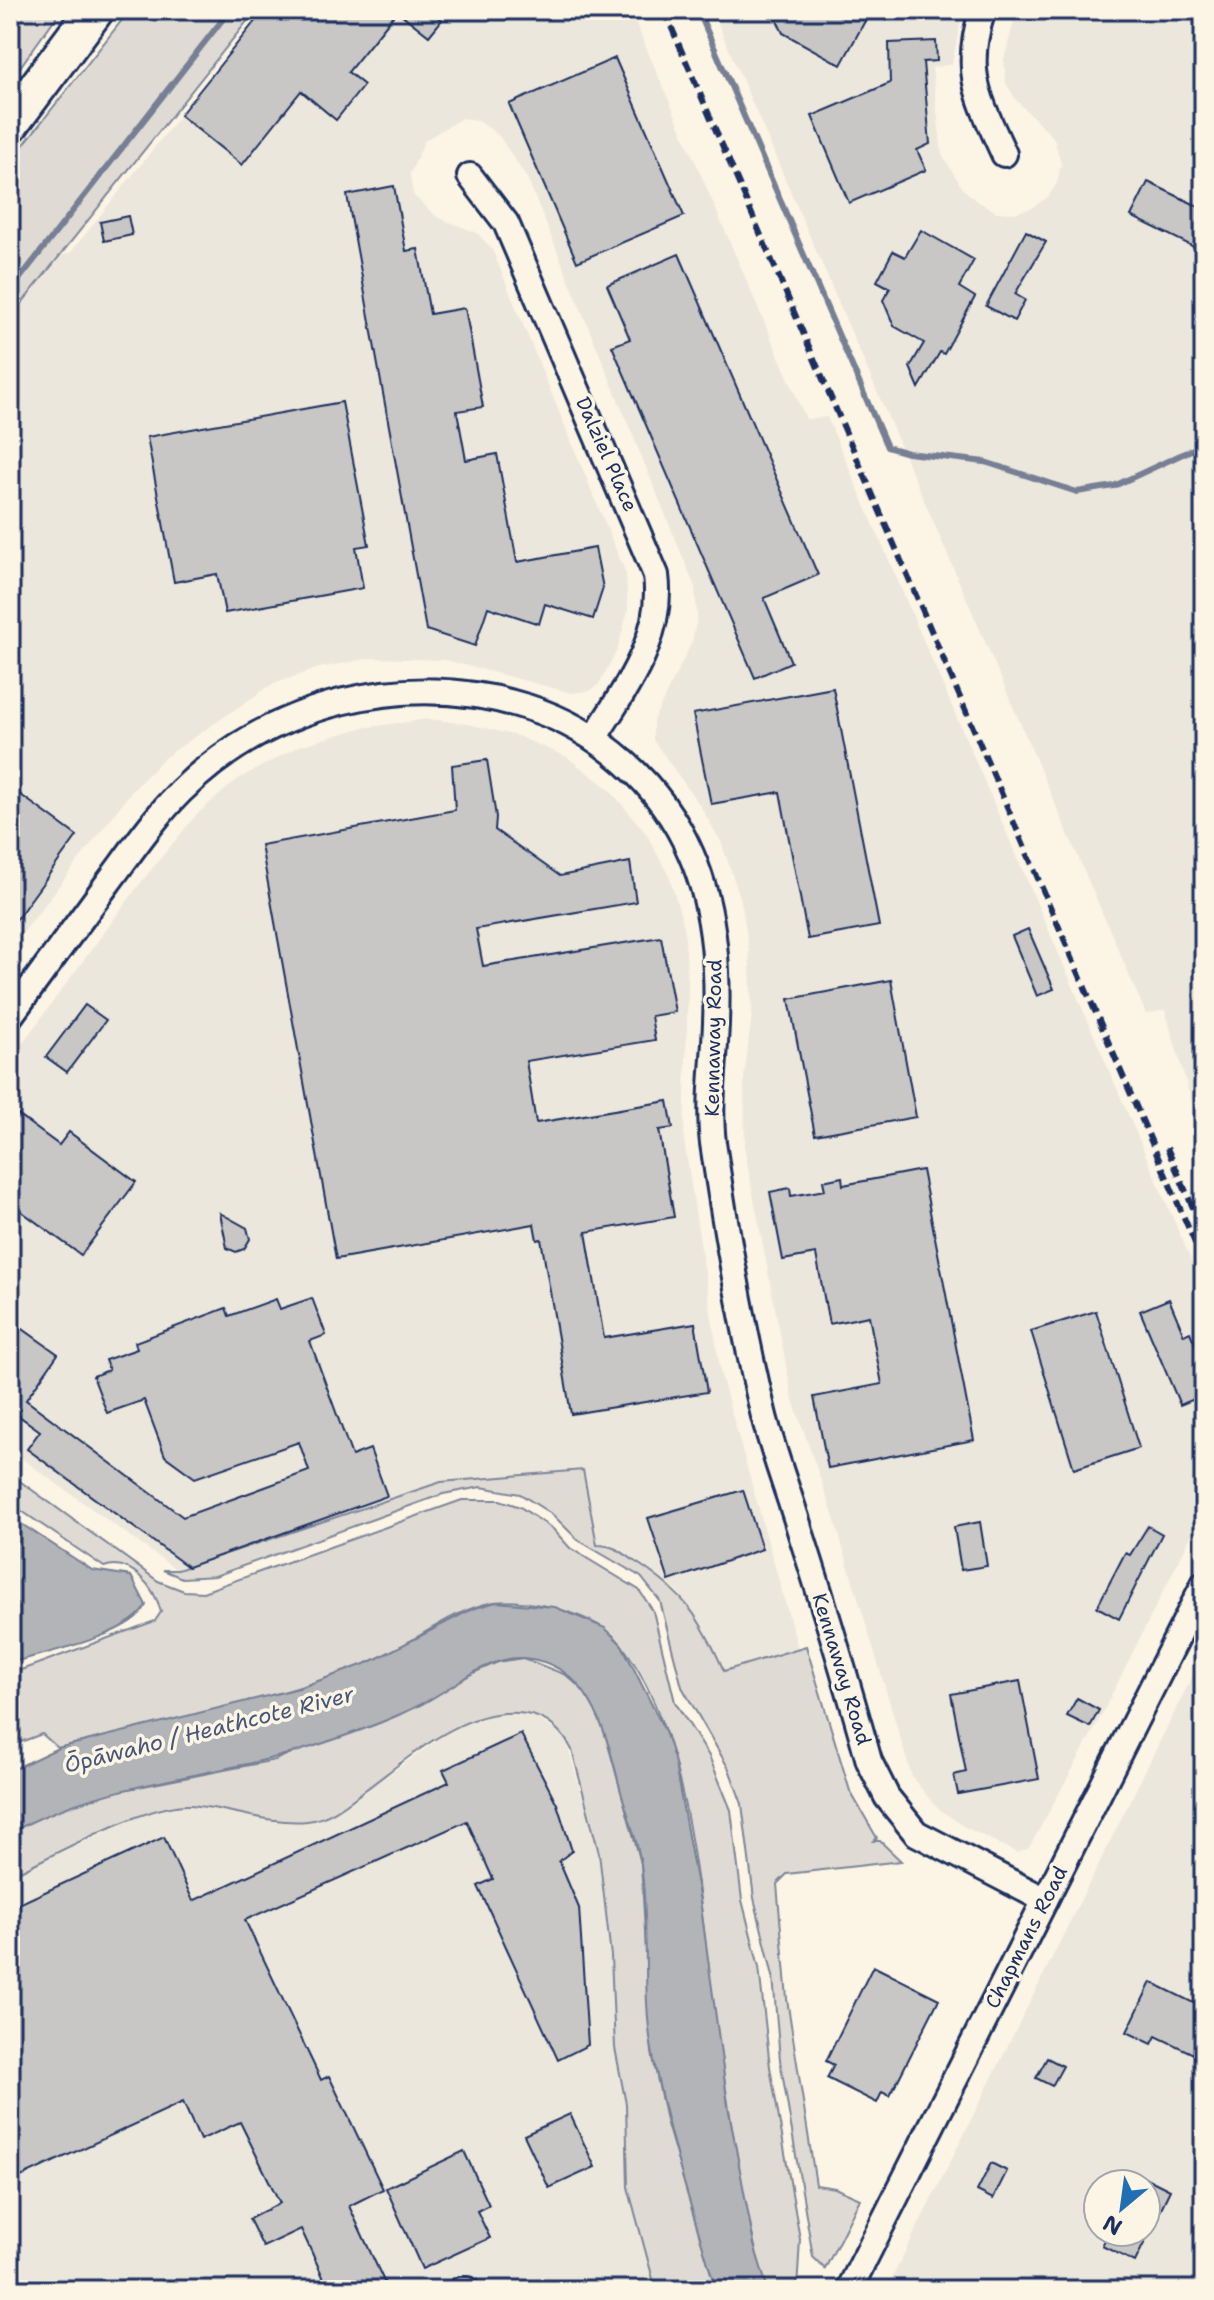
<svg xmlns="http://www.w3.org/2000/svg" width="1214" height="2300" font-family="'Shantell Sans',sans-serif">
  <rect width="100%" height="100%" fill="#fcf5e5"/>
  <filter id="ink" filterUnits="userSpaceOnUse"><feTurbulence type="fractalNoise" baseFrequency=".0125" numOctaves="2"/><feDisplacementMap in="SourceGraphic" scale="16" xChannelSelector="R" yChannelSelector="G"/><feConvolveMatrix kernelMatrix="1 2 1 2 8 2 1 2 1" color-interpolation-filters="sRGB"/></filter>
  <g filter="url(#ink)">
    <g fill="#ece7dc" fill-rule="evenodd">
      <polygon points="264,10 630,10 806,419 827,417 1204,1290 1204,1510 1094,1730 1029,1848 1018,1853 963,1826 935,1806 912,1777 833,1515 793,1401 745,1152 744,1078 752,1013 749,950 741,900 721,842 701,807 653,740 653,721 692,642 697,617 695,587 528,180 499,136 479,121 462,118 425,140 410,174 412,188 414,196 437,217 477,233 492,249 626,574 628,611 617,650 599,684 590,691 572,693 445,660 372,658 319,668 271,685 164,758 131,792 10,950 10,318 56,258 71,252"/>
      <polygon points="712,10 963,10 952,64 932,68 942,154 963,189 977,201 997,212 1014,213 1032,208 1048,197 1057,183 1061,164 1054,138 1016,100 1006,83 1004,59 1017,10 1204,10 1204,1144 1165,1010 1146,1014"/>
      <polygon points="429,719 469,724 518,736 567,757 609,789 646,833 669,876 684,926 688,983 684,1140 721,1375 798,1648 724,1672 705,1629 677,1591 611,1545 597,1545 583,1470 441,1482 178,1571 10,1450 10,1060 142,881 197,814 238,779 299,746 361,728"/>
      <path d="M 1204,1653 L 1204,2290 L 886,2290 ZM 1098,2184 L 1146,2184 L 1146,2232 L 1098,2232 Z"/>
      <polygon points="505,1710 533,1715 565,1737 599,1853 611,1956 615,2048 626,2104 628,2187 656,2290 10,2290 10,1876 142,1815 189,1805 307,1821 339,1810 441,1737 473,1720"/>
    </g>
    <g fill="#dfdbd4" stroke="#7d8599" stroke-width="2">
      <polygon points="11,10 61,10 10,81 10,12"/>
      <polygon points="130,10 256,10 10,318 10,162"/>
      <path d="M 583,1470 L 597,1545 C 614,1545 622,1552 636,1562 C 686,1595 700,1617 724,1671 L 806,1646 L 850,1791 L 877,1838 L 874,1841 L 880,1841 L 901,1861 L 787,1874 L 777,1884 L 787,1999 L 816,2185 L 835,2188 L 860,2199 L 825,2269 L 813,2257 L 780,2060 L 773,1976 L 754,1898 L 742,1804 L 729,1769 L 682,1687 L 660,1601 L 641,1577 L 578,1540 L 553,1515 L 520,1494 L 481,1487 L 443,1494 L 215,1576 L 182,1578 L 163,1570 L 178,1570 L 441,1482 Z"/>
      <path d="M 10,1474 L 158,1581 L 184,1591 L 203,1592 L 462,1500 L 500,1500 L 520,1507 L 553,1529 L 570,1548 L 639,1590 L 653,1611 L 675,1702 L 709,1756 L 731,1810 L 742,1900 L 759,1967 L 770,2067 L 800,2239 L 797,2290 L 768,2290 L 760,2268 C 739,2182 726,2092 713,2003 C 698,1894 689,1733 621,1644 C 599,1615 529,1597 494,1602 C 450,1610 412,1645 371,1662 C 275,1701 159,1723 58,1748 L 42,1734 L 10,1746 L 10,1674 L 155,1621 L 161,1612 C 155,1588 131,1557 104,1567 L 10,1503 Z"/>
      <path d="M 523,1658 L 566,1675 L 583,1690 L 601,1719 L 641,1863 L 652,2052 L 666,2121 L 716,2290 L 656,2290 L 628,2187 L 626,2104 L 615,2048 L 611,1956 L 599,1853 L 572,1750 C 563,1732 547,1717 526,1714 C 467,1704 410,1757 365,1790 C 348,1803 329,1819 307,1821 C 271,1825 227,1808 191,1805 C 148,1802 52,1856 10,1876 L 10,1833 L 46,1812 L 88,1797 L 275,1760 L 498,1662 Z"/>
    </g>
    <g fill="#b2b4b8" stroke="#767f94" stroke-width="2">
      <path d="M 14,1519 L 92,1570 L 131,1576 L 146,1605 C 132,1636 43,1653 10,1663 L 10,1520 Z"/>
      <path d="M 496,1602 L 555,1607 L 605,1628 L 622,1645 L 665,1731 L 674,1759 L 701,1907 L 728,2106 L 754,2245 L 768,2290 L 716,2290 C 693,2213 668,2136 653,2056 C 641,1994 650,1927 641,1864 C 637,1840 628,1816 621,1792 C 607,1738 593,1663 523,1658 C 487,1656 452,1689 422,1704 C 391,1720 357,1732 324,1743 C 220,1779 107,1778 10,1833 L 10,1771 L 58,1748 L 299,1688 L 370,1662 L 472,1609 Z"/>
    </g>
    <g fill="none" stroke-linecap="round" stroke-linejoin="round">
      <g stroke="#767f94" stroke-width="6">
        <polyline points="698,10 887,447 908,453 985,462 1077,492 1114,486 1204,444"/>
        <polyline points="10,291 230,10"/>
      </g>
    </g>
    <g fill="#c8c7c6" stroke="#1b2f5e" stroke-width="2">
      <polygon points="264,10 429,10 442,20 429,36 397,11 348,72 364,85 336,120 301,91 242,165 180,115"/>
      <polygon points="772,10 871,10 841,65 783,33"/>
      <polygon points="936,41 937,61 923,62 930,144 917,150 926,170 849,203 812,116 890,83 889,43"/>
      <polygon points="615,58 684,216 577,262 509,104"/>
      <polygon points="1148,182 1204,209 1204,252 1131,216"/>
      <polygon points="394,186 406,251 418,249 430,314 465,308 483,407 457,411 466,460 497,454 517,562 595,548 603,588 593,619 545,604 539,624 488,607 475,646 426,630 347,195"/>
      <polygon points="128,216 132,235 104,241 100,222"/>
      <polygon points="921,230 974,260 959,287 975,297 944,354 940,352 919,388 910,367 924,343 894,326 883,300 890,288 877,281 893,251 905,257"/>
      <polygon points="1026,231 1046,242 1015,294 1025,300 1014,321 986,306"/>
      <polygon points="679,254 818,575 764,598 791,662 755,678 612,346 630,339 607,285"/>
      <polygon points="342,402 369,545 356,547 363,588 225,613 217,574 174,582 147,437"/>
      <polygon points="833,688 879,926 808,939 780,792 711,804 693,714"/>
      <polygon points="487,760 496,817 495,830 560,876 630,862 636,902 476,929 483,966 661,937 675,1012 651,1016 655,1040 526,1061 536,1123 668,1101 673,1128 659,1130 674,1217 586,1232 604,1338 695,1323 707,1392 571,1414 541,1239 537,1240 534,1224 336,1259 261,845 455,810 452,765"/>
      <polygon points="10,787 77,836 10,928"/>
      <polygon points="1028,929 1054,989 1037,996 1012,936"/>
      <polygon points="891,980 916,1117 815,1135 789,999"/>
      <polygon points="85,1005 106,1020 67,1072 46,1057"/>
      <polygon points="10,1109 59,1145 69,1132 136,1182 81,1255 10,1203"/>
      <polygon points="922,1170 974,1440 828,1468 814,1397 882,1384 869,1316 829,1324 816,1254 783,1260 770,1192 790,1188 791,1196 825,1190 823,1181 842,1177 843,1185"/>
      <polygon points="220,1213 247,1228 250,1239 244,1249 236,1252 227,1248"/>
      <polygon points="312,1298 326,1335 310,1341 352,1456 370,1449 387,1496 188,1567 27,1449 40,1431 16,1414 10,1422 10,1320 58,1354 26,1400 183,1517 309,1471 299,1442 195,1478 165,1456 144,1400 107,1413 93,1376 109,1370 105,1360 137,1349 135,1342 226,1308 229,1316 276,1299 280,1309"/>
      <polygon points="1169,1299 1184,1335 1190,1332 1204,1365 1204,1395 1180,1405 1140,1311"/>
      <polygon points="1096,1311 1139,1448 1074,1469 1031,1331"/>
      <polygon points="743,1490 762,1549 669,1581 648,1518"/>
      <polygon points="980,1522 987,1566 961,1570 954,1527"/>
      <polygon points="1148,1526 1162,1534 1119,1619 1097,1607 1125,1553 1130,1555"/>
      <polygon points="1020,1681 1039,1779 958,1794 954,1775 966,1772 951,1694"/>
      <polygon points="1077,1698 1099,1710 1090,1727 1067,1716"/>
      <polygon points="521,1734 557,1804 572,1851 559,1861 579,1908 588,2045 558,2060 478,1886 493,1879 467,1821 245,1920 321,2080 329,2076 383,2189 349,2206 388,2290 329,2290 301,2229 263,2247 249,2219 280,2203 240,2122 200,2140 183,2102 10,2182 10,1942 21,1937 10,1908 164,1837 193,1901 449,1782 443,1770"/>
      <polygon points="873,1966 939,1999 890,2096 882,2092 877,2103 827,2078 834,2065 826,2061"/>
      <polygon points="1151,1982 1204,2008 1204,2059 1156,2036 1152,2044 1127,2032"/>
      <polygon points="1047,2058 1063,2066 1052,2086 1036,2078"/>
      <polygon points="570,2114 595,2167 549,2188 524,2135"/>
      <polygon points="464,2151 489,2205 477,2211 490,2238 422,2269 386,2188"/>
      <polygon points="991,2163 1007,2171 993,2199 977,2191"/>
      <polygon points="1146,2178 1170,2190 1135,2262 1102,2246 1109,2232 1146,2232"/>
    </g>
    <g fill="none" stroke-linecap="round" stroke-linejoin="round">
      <g stroke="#1b2f5e" stroke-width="30">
        <g id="minor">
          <path d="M 983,10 C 962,71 979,99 1004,154"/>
          <path d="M 470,176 L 506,223 L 656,575 C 664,638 626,687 594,738"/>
          <path d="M 10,1016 C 42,972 75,928 107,884 C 131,852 153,819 181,791 C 272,702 406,669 527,707 C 600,730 661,784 691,854 C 717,913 719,980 715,1043 C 713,1076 709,1110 713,1143 C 726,1232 742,1324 763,1412 C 773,1453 789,1493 801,1534 C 825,1609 848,1685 869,1761 L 887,1797 L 916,1833 L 1045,1900"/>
          <polyline points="461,2290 467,2290"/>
          <polyline points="849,2290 1204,1584"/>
        </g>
      </g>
      <g stroke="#1b2f5e" stroke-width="42">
        <polyline id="highway" points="10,124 95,10"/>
      </g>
      <use href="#minor" stroke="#fcf5e5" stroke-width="24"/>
      <use href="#highway" stroke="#fcf5e5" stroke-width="36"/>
      <g stroke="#1b2f5e" stroke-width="6" stroke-dasharray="12 6" stroke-linecap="butt">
        <polyline points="664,10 1204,1264"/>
        <polyline points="1167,1148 1204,1233"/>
      </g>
    </g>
  </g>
  <g text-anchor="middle" stroke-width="7" stroke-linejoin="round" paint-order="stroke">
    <g font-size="20" fill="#1b2f5e" stroke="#fcf5e5">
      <text transform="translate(607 454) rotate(66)" y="7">Dalziel Place</text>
      <text transform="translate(713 1038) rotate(-89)" y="7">Kennaway Road</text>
      <text transform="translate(842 1669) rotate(73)" y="7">Kennaway Road</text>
      <text transform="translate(1026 1937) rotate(-63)" y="7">Chapmans Road</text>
    </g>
    <g font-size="22" font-style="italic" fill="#485779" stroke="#fcf5e5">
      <text transform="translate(209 1729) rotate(-14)" y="8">Ōpāwaho / Heathcote River</text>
    </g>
  </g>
  <rect width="1214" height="2300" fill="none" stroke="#fcf5e5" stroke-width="40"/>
  <rect x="20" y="20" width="1174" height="2260" fill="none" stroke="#1b2f5e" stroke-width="3" filter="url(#ink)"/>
  <g transform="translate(1122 2208) rotate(209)"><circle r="38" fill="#fcf5e5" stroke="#a2a6af" stroke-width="2"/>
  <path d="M0-6L14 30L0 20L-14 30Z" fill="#1f6fb2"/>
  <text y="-12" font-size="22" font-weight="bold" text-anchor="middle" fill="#1b2f5e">N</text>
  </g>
</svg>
